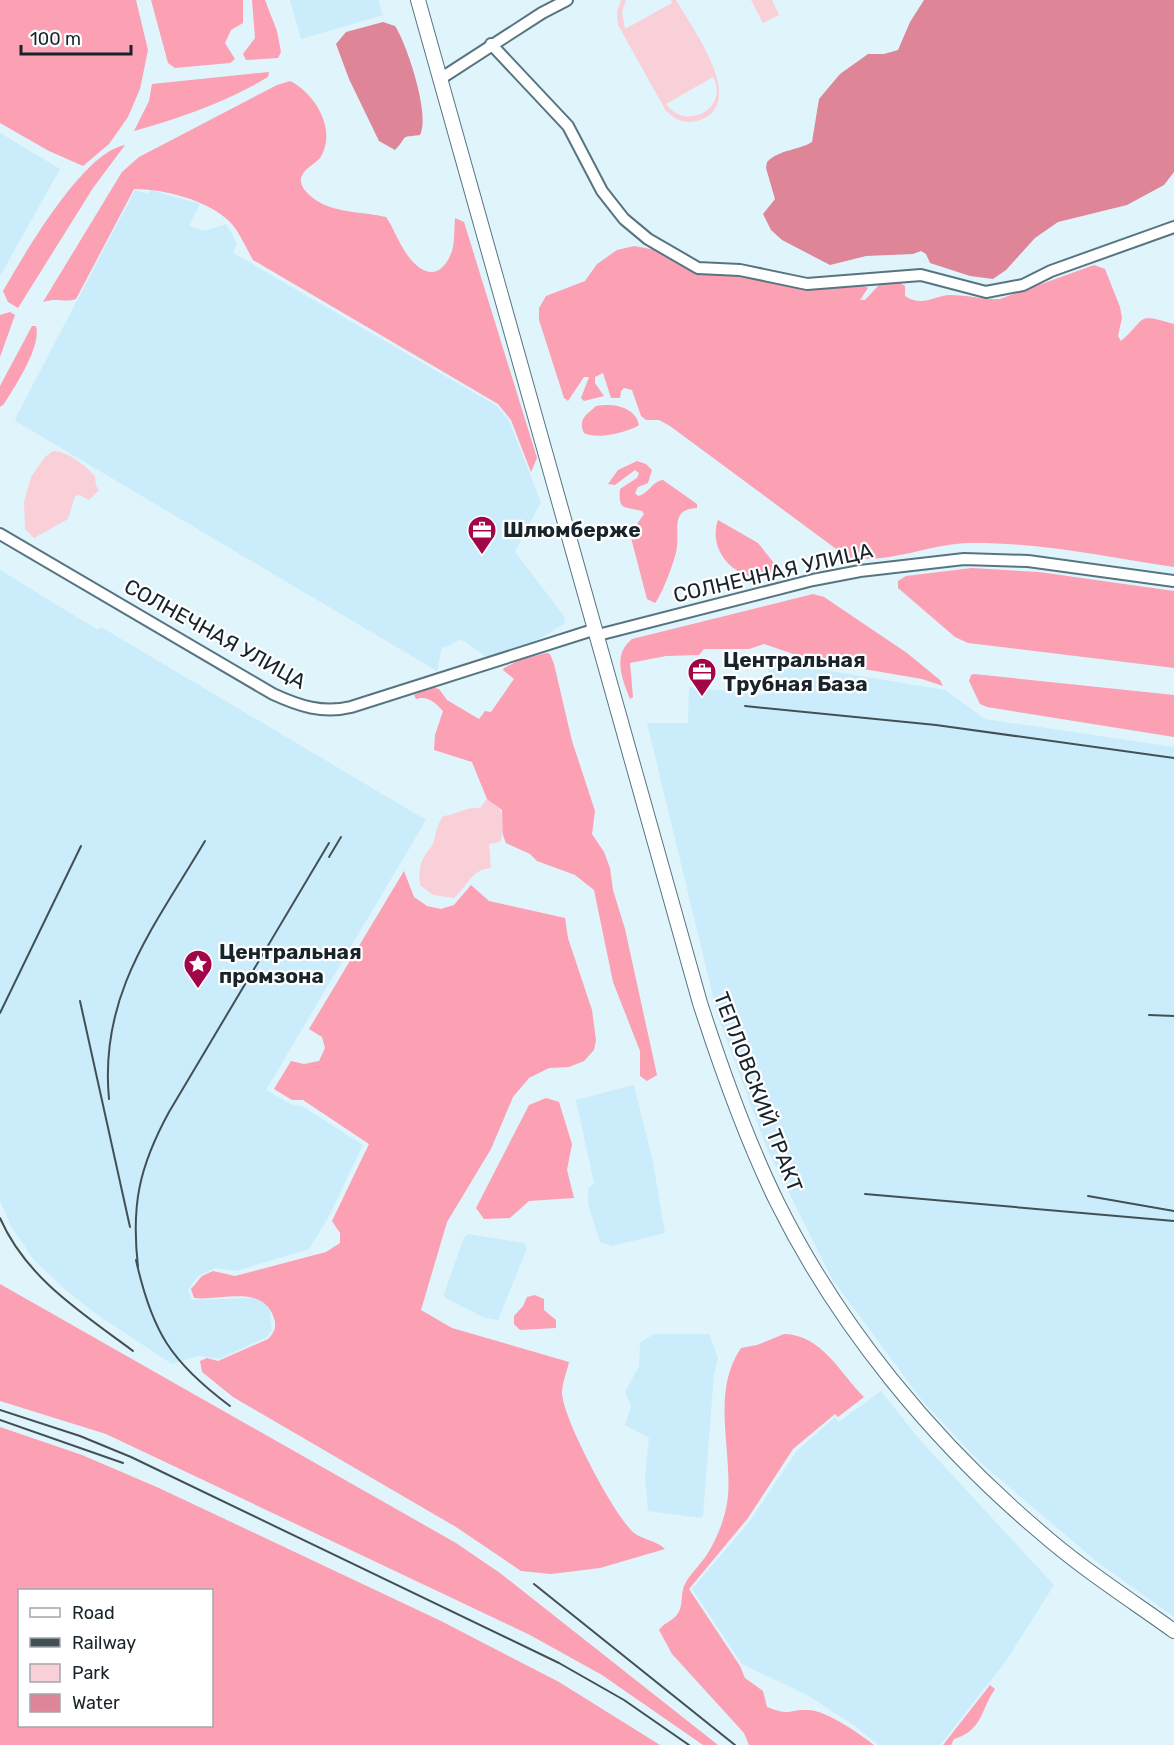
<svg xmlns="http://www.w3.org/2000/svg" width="1174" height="1745" font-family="Rubik,sans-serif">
  <rect width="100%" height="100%" fill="#e0f4fc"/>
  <g fill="#cbecfb">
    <polygon points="290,0 378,0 383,15 301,39"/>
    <polygon points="0,133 60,169 0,276"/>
    <polygon points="135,190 148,194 150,190 200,204 189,226 205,231 226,224 237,243 233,253 497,406 509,421 541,502 515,552 564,616 565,623 531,644 486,657 461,639 444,648 442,646 437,671 17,422 15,419"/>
    <polygon points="0,570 98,630 101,627 123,640 426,820 266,1090 292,1105 302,1106 363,1145 328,1218 309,1249 236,1271 215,1268 198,1276 188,1290 192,1300 252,1298 262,1300 269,1307 272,1330 267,1337 219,1359 198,1356 172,1364 99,1316 67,1291 34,1260 12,1228 0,1201"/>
    <polygon points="770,661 945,690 985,719 1174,747 1174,1617 1096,1561 981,1463 924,1403 832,1279 767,1149 718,1017 647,723 688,723 689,687 764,695"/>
    <polygon points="634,1085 652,1157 665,1233 612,1246 600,1242 588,1204 588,1189 594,1183 576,1100"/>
    <polygon points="468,1234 524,1243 527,1248 498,1320 485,1318 445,1298 444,1294 464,1237"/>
    <polygon points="654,1334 709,1334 718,1358 714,1373 703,1516 700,1518 648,1511 645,1477 649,1438 625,1425 631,1406 625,1392 639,1366 640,1343"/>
    <polygon points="881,1391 920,1440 1054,1585 1006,1661 940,1745 878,1745 855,1726 807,1695 742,1664 692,1589 750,1521 796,1452 835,1417 839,1422"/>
  </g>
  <g fill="#f9d0d7" fill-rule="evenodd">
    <path d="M 621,0 L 626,0 L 622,12 L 625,29 L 672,3 L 671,0 L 676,0 C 691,27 749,103 700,120 C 687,125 675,120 666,111 L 618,25 L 617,12 ZM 713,77 C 730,108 686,132 666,104 Z"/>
    <polygon points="751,0 772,0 779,15 763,23"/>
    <path d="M 53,451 C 66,450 86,466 95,476 L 96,486 L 99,490 L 89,500 L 80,495 L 75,496 L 68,519 L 34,538 L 25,529 L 24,502 L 31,477 L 45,457 Z"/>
    <path d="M 487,799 C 505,809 507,823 500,842 L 489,844 L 491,868 C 470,870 468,886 454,898 L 433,895 L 420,885 C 419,871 419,864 427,852 C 429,849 432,847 433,844 C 436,834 437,825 443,816 C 456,815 467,806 480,808 Z"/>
  </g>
  <g fill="#fca0b4" fill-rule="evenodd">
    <polygon points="0,0 136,0 148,50 140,89 128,117 109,144 83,166 49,151 0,123"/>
    <polygon points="151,0 243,0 243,23 231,30 225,43 235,59 230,63 175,68 168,63"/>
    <polygon points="252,0 265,0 277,31 281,52 278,58 246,60 243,54 255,38"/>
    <path d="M 269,72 L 268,77 C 227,102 180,118 134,131 L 149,101 L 152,84 Z"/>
    <path d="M 290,81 C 315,93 338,131 320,158 C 314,165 304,168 301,178 C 299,188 311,197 319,202 C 337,213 365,212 386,217 C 393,227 397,239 404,250 C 419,274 440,284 452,251 C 455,241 454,228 455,218 L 464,222 L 537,458 L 531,472 L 511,420 L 498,404 L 253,260 C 246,248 240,233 231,223 C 209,200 164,189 134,189 L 76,299 C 65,303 57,297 43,302 L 122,172 L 139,157 L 277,85 Z"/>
    <path d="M 125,145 L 93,188 L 18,308 L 8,302 L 3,291 C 24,255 83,152 125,145 Z"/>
    <path d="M 634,246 L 662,251 L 732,273 L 817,288 L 864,286 L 868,288 L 860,300 L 865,300 L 879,285 L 898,282 L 905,286 L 905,296 C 923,308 934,295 951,295 C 968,295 983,300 1000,299 L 1094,265 L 1105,269 L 1120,307 L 1122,318 L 1118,336 L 1121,341 C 1147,319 1134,312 1174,324 L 1174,567 C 1106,557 1038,542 969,543 C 928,544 888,565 847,557 L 670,426 L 659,420 L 646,420 L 641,416 L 632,390 L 624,388 L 621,391 L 620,398 L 611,398 L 603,373 L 595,377 L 595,383 L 604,396 L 584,401 L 581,398 L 589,377 L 584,377 L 568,401 L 564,398 L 539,320 L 539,308 L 546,296 L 585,281 L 597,264 L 617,250 Z"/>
    <polygon points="10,312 15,315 0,357 0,315"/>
    <path d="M 32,326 L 36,326 C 42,346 15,386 4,404 L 0,407 L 0,386 Z"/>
    <path d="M 596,406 C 612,403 635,406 639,425 C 629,432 596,440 584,433 C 578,419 586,415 596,406 Z"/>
    <path d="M 637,461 L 646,464 L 652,470 L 648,483 L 638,487 L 635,493 L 638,496 C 649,494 652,481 663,480 L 697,504 L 697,508 C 671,509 679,528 677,546 C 677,556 661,597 655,603 L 647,599 L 630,534 L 644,514 L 642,511 C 625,506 618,512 620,489 L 637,478 L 639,473 L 635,470 L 615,485 L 608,484 L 618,470 Z"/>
    <path d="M 718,520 L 758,543 L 781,572 C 748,591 705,557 718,520 Z"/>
    <polygon points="972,568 1039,572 1174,591 1174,668 968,643 955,637 898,588 898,581 906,576"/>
    <path d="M 813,594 L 824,597 L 907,653 L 940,680 L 943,686 L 922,679 L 811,660 L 764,644 L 749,649 L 704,649 L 699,655 L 666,656 L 630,663 L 633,697 L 630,699 C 622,679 612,655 632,639 Z"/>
    <path d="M 547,653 L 550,654 L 554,664 L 572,741 L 595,811 L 592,834 L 604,852 L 610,868 L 613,890 L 625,929 L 657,1075 L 647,1081 L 640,1076 L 640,1051 L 613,982 L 594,890 L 575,875 L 537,861 L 530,854 L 506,843 L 503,835 L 502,810 L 487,799 L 472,762 L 434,750 L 435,735 L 443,711 C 436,703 427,695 416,699 L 414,695 L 431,687 L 439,689 L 447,700 L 479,719 L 485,711 L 491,712 L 514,679 L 503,670 L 504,668 L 521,659 Z"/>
    <polygon points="974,674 1174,695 1174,737 987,707 980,704 969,681 971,675"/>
    <path d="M 404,871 L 414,897 L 427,906 L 441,909 L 454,905 L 471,885 L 489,901 L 565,918 L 568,938 L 592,1010 L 596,1040 L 594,1050 L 584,1061 L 569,1067 L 549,1068 L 529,1078 L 513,1097 L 491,1149 L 447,1222 L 421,1310 L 452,1328 L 569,1362 C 567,1371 562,1383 562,1393 C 563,1419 614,1515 633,1532 C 642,1540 656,1540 665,1549 L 600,1568 L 551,1574 L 521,1571 L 456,1527 L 233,1397 L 202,1372 L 200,1361 L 207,1358 L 218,1361 L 268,1339 C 274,1333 277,1327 274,1318 C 263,1284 222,1301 194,1298 L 191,1289 L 202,1276 L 213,1271 L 235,1276 L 326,1252 L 340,1243 L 340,1233 L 332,1221 L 369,1144 L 303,1100 L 292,1100 L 274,1089 L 291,1061 L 304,1064 L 319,1061 L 325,1048 L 322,1037 L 309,1029 Z"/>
    <polygon points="546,1098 559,1102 572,1144 567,1170 574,1198 529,1201 510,1218 484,1219 476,1208 529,1105"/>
    <polygon points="0,1284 456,1543 500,1573 718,1745 703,1745 602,1675 530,1635 106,1434 0,1401"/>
    <polygon points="535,1295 544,1299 544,1310 556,1320 556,1328 520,1330 514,1324 514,1316 523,1306 527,1297"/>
    <path d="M 784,1334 C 822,1335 839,1372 864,1397 L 838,1417 L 835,1414 L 793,1449 L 748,1518 L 689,1589 L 740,1666 L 745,1678 L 763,1691 L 767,1707 C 792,1717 787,1709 808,1710 C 826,1710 860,1734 874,1745 L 749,1745 L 744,1733 L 672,1654 L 659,1630 C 664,1623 670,1622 676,1616 C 684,1607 680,1597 684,1586 C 689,1575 699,1566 706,1556 C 717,1539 726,1517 728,1496 C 732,1448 711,1392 741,1348 L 757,1345 Z"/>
    <path d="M 0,1427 L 82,1455 L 159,1488 L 441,1621 L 559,1682 L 660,1745 L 0,1745 ZM 20,1590 L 212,1590 L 212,1726 L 20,1726 Z"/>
    <path d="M 990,1685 L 995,1689 C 980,1711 983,1730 954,1739 L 951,1745 L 943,1745 Z"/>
  </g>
  <g fill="#de8598">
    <path d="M 924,0 L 1174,0 L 1174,172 L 1164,185 L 1127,205 L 1058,222 L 1035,238 L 1006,270 L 993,279 L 970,276 L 930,263 L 926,254 L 921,251 L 913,254 L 866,256 L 830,265 L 782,240 L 771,230 L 763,214 L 775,199 L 766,168 L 767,162 C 780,149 797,151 812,142 L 819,99 L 840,74 L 868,54 L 884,54 L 898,50 L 910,22 Z"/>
    <path d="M 383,22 L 395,26 C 407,44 431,117 420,135 C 398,138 410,134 395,150 L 379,141 L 349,79 L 336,44 L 346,32 Z"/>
  </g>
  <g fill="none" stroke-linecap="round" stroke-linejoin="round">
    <g stroke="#577581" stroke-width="14">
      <g id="minor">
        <polyline points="491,44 568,126 602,191 624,219 648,239 698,268 740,270 807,284 921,275 986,292 1023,285 1051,271 1174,227"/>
        <polyline points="440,79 542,13 567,0"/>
        <path d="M 0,534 L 273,694 C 299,706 323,714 351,707 L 596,629"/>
        <polyline points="598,635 813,580 860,571 964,559 1028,561 1174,581"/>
      </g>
    </g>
    <g stroke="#577581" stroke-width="16">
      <path id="major" d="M 418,0 L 700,1003 C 722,1071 746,1139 777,1202 C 839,1327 933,1441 1039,1531 C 1081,1568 1128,1598 1174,1631"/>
    </g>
    <use href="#minor" stroke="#fff" stroke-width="10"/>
    <use href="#major" stroke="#fff" stroke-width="14"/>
    <g stroke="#425056" stroke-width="2">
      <polyline points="745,706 936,725 1174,758"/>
      <polyline points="329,857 341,837"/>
      <polyline points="80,1001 130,1227"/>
      <polyline points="0,1013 81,846"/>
      <polyline points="1149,1015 1174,1016"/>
      <path d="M 109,1099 C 99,994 154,927 205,841"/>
      <polyline points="865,1194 1174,1221"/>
      <polyline points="1088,1196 1174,1211"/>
      <path d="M 0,1218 C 26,1278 82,1313 133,1351"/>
      <path d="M 136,1260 C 152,1332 171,1362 230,1406"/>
      <path d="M 138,1267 C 131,1205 139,1167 169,1112 L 329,843"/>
      <polyline points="0,1410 80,1436 131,1457 559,1663 624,1700 689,1745"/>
      <polyline points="0,1420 123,1463"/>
      <polyline points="534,1584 735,1745"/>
    </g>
  </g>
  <defs>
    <g id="office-pin" transform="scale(1.5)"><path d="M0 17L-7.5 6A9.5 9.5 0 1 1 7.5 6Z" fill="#a10748" stroke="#fff"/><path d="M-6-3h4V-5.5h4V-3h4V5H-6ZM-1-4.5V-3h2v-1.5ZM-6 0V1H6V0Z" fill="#fff"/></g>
    <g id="sight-pin" transform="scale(1.5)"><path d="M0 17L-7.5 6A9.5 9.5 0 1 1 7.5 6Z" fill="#a10748" stroke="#fff"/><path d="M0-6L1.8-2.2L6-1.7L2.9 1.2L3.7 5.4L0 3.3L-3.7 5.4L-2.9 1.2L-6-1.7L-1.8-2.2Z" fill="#fff"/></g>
  </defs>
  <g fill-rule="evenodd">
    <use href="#office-pin" x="482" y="530"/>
    <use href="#office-pin" x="702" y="672"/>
    <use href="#sight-pin" x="198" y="964"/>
  </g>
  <g text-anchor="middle" stroke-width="4.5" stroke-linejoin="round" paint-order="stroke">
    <g font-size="21" font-weight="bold" fill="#18242a" stroke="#fff" text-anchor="start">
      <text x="503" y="537">Шлюмберже</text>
      <text x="723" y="667">Центральная<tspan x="723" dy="24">Трубная База</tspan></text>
      <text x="219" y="959">Центральная<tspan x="219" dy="24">промзона</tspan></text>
    </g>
    <g font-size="21" fill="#18242a" stroke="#fff">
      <text transform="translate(773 573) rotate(-13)" y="7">СОЛНЕЧНАЯ УЛИЦА</text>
      <text transform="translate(215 634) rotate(29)" y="7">СОЛНЕЧНАЯ УЛИЦА</text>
      <text transform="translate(758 1092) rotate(69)" y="7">ТЕПЛОВСКИЙ ТРАКТ</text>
    </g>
  </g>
  <rect x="18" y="1589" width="195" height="138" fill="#ffffff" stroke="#a3a7aa" stroke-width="1.5"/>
  <rect x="30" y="1608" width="30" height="9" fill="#ffffff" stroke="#a3a7aa" stroke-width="1.5"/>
  <text x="72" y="1619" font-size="18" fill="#18242a">Road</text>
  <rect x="30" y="1638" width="30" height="9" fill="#425056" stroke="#a3a7aa" stroke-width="1.5"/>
  <text x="72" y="1649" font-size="18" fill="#18242a">Railway</text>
  <rect x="30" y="1664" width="30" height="18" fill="#f9d0d7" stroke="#a3a7aa" stroke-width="1.5"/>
  <text x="72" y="1679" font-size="18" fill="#18242a">Park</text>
  <rect x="30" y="1694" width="30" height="18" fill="#de8598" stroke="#a3a7aa" stroke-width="1.5"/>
  <text x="72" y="1709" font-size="18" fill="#18242a">Water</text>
  <path d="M21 45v9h110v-9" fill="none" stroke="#18242a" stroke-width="3"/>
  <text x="30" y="45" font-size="18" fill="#18242a" stroke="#ffffff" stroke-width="4.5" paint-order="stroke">100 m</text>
</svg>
